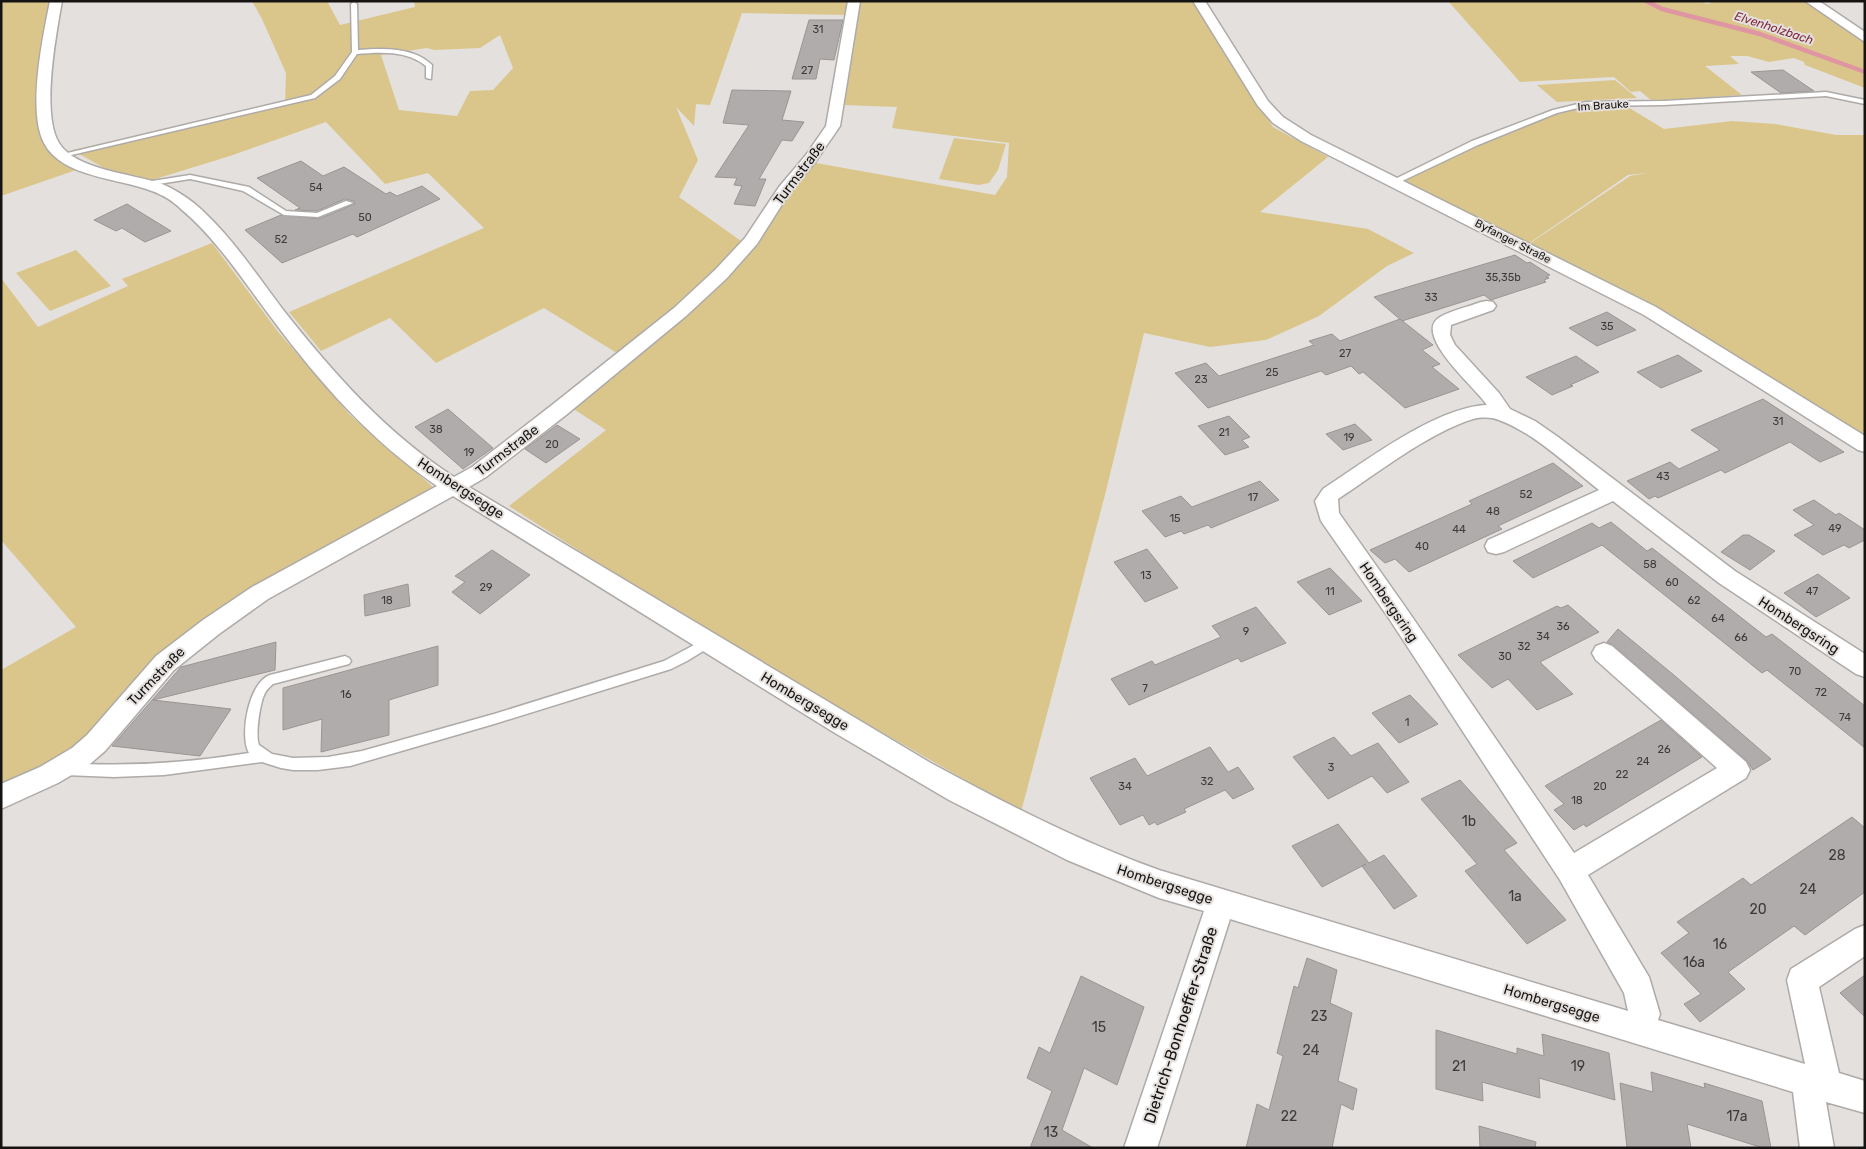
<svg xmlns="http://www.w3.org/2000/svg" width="1866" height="1149" font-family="Rubik,sans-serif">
  <rect width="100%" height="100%" fill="#e4e0de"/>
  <g fill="#dac68b" fill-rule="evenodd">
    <path d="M 1,1 L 50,1 L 39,61 L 42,141 C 51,157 62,163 79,169 L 1,196 Z"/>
    <path d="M 252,1 L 327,1 L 340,25 L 415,7 L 414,1 L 850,1 L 848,15 L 742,13 L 710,105 L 696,104 L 694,126 L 676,107 L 698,160 L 679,197 L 744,243 L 717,273 L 620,355 L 544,308 L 436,363 L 390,318 L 321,351 L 289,312 L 484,228 L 428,173 L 385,184 L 326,122 L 230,156 L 152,180 L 106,169 L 72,150 L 285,105 L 286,73 L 262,19 ZM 500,35 L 513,68 L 493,90 L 470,91 L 457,116 L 399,110 L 381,55 L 427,48 L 434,50 L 480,48 Z"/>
    <polygon points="860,1 1194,1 1273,127 1328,157 1260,212 1368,229 1414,253 1387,266 1319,316 1266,340 1210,347 1144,333 1106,491 1021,812 700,628 509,506 606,430 572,408 684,313 757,246 789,193 816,163 995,195 1007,177 1009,143 892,128 897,107 844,105"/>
    <polygon points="1448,1 1699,1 1707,4 1716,1 1806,1 1865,40 1865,88 1805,65 1804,62 1794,58 1769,62 1747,56 1730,56 1739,64 1705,66 1742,95 1652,101 1640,91 1631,92 1614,77 1520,82"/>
    <polygon points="1615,80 1637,98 1557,102 1537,85"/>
    <polygon points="1587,106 1626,106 1664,129 1732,121 1775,124 1836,135 1865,135 1865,437 1529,244 1630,176 1646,173 1628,175 1528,244 1403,181 1480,144 1558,113"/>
    <polygon points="954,138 1006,144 998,170 989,183 979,185 939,179"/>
    <polygon points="212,243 279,333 350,415 433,487 410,504 290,568 52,768 1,789 1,670 76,627 1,540 1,278 38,327 128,286 122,279"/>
    <polygon points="76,250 111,286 50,311 16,273"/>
  </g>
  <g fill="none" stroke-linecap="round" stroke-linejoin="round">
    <polyline stroke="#e095a2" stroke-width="4.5" points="1646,1 1662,9 1760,34 1865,72"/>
  </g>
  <g fill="#b1acac" stroke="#9a9594">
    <polygon points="809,20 843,20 834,60 820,59 816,79 792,79"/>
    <polygon points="1783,70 1814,91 1781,93 1751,72"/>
    <polygon points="732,90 791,91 782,120 804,122 792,141 782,140 759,179 766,179 755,206 734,204 742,186 734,185 737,178 715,177 749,125 723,123"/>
    <polygon points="301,161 323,176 344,167 386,194 390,192 397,196 422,186 440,199 357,237 353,234 282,263 245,230 281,215 319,219 355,204 354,201 345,199 317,211 295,210 300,208 257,178"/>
    <polygon points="127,204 171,231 145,242 122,228 116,231 94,220"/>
    <polygon points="1515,255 1527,263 1530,262 1550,275 1546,277 1549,278 1544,280 1546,282 1491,300 1484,295 1402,321 1374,297"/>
    <polygon points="1607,312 1636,330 1597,346 1569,328"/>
    <polygon points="1400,319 1433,345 1422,350 1440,364 1432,367 1459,389 1405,408 1363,372 1359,374 1351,366 1326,375 1321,371 1208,408 1175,373 1206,363 1219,376 1314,345 1309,341 1332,334 1340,341"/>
    <polygon points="1678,355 1702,371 1661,388 1637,372"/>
    <polygon points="1576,356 1599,372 1570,385 1573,386 1552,395 1526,377"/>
    <polygon points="1763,399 1844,452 1820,462 1790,442 1725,473 1721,470 1658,498 1655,496 1649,499 1627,481 1670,462 1679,469 1720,450 1691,430"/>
    <polygon points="448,409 493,448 463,469 415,427"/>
    <polygon points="1229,416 1250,437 1242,440 1249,447 1225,455 1198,426"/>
    <polygon points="1355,424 1372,440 1343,450 1326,434"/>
    <polygon points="557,425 580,439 546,463 525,449"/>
    <polygon points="1553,463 1583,486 1498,526 1502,529 1409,572 1395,559 1385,563 1370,550 1472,504 1469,501"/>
    <polygon points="1260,481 1279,500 1211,528 1208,525 1184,534 1181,531 1165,537 1142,511 1181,496 1192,507"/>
    <polygon points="1814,500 1836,515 1839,513 1865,530 1865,540 1849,548 1844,545 1823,555 1794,535 1814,525 1793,510"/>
    <polygon points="1611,522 1647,551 1652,548 1766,637 1772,634 1865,706 1865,748 1767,670 1762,673 1602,545 1533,578 1513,561 1592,523 1599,528"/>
    <polygon points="1743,535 1749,535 1775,551 1750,570 1721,552"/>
    <polygon points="1147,549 1178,588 1145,602 1114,562"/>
    <polygon points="492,550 530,575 480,614 452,592 465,582 455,576"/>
    <polygon points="1330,568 1362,601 1329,615 1297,582"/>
    <polygon points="1818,574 1850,598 1816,617 1784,593"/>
    <polygon points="408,584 410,606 365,616 364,595"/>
    <polygon points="1568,605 1599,632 1540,662 1573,694 1537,710 1508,679 1492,688 1458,655 1557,606 1561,608"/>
    <polygon points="1256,607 1286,643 1241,662 1238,658 1129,705 1111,679 1152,661 1155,665 1221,637 1212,626"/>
    <polygon points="1618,629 1675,676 1771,759 1753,770 1747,761 1613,645 1607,642"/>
    <polygon points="276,642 275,670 153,700 231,709 200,756 112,746 181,667"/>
    <polygon points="438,646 438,685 389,700 389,735 321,752 322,719 283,730 283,688"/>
    <polygon points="1410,695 1438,724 1399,743 1372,713"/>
    <polygon points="1661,720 1702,757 1586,827 1584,824 1574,830 1554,810 1564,804 1545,786"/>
    <polygon points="1334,737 1351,756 1378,743 1409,782 1387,793 1372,776 1328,799 1293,757"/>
    <polygon points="1210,747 1228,772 1238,767 1254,789 1233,799 1225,790 1184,809 1186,812 1157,825 1155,822 1149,825 1143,815 1120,825 1090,778 1135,758 1147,776"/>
    <polygon points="1460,780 1517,843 1504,850 1566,920 1527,944 1465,871 1477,864 1421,799"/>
    <polygon points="1852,817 1865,828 1865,892 1805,935 1794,926 1728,972 1745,989 1700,1022 1684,1004 1701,994 1661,953 1689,933 1677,922 1743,878 1751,885"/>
    <polygon points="1338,824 1369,863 1384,855 1417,896 1394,909 1362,866 1366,864 1345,875 1322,887 1292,846"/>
    <polygon points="1307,958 1337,970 1330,1003 1352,1013 1338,1081 1357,1089 1353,1110 1341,1104 1332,1148 1246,1148 1257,1104 1269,1110 1283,1056 1277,1053 1294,986 1298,988"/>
    <polygon points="1865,975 1865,1017 1840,993"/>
    <polygon points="1081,976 1144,1007 1117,1085 1084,1068 1062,1130 1093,1148 1030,1148 1052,1091 1027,1078 1039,1047 1050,1053"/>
    <polygon points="1436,1030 1517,1054 1517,1048 1544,1056 1542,1034 1609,1053 1615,1100 1539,1078 1540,1098 1482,1082 1483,1101 1436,1089"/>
    <polygon points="1651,1072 1705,1088 1704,1083 1762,1101 1771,1148 1763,1148 1687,1124 1691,1148 1627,1148 1620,1083 1653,1092"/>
    <polygon points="1479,1126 1536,1142 1535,1148 1480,1148"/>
  </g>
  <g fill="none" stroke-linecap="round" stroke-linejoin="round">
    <g stroke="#aeaaa8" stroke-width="3">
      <g id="service">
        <path d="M 354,2 L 357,4 L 358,50 C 382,48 414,47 432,65 L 431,79 L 426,78 L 426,66 C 407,50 380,52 357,54 L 340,79 L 315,98 L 63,157 L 59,155 L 311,95 L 335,76 L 352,52 L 351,4 Z"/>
        <polygon points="1826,92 1865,100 1865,104 1826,96 1664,105 1586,106 1557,113 1478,145 1398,183 1391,181 1472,141 1553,110 1586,102 1664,101"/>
        <polygon points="190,175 249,187 286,211 317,213 346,201 353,203 318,217 284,215 243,191 195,180 190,179 146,186 142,184 146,182"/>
        <path d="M 709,637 L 713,639 L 715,642 L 713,645 L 687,661 L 671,669 L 494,724 L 350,766 L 318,770 L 293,770 L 281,768 L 262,762 L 164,775 L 114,777 L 65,775 L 60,773 L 58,769 L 60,765 L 65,763 C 127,767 188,763 249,753 C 239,735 249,682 270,675 L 345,656 L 349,658 L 351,661 L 349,664 L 273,684 C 270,687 267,689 265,693 C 260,702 255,736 259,745 L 272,754 L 293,758 L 328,757 L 362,751 L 494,714 L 664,661 Z"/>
      </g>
    </g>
    <g stroke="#aeaaa8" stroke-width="3">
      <g id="minor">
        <path d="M 50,1 L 62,1 C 56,35 41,114 59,143 C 75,170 135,174 162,184 C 174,189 185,196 195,204 C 230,234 256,274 284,311 C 334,374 386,433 454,477 L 472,467 L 552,405 L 674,308 L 715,270 L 745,238 L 779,187 L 806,155 L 826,126 L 848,1 L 860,1 L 840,126 L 816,161 L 790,192 L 757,244 L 727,278 L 686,316 L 566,415 L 486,477 L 469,487 L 929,762 C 1004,803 1079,841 1159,870 L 1628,1011 L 1624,993 L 1560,880 L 1390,620 L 1321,521 L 1315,501 L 1323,489 C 1366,461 1436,407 1487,405 C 1477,389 1411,334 1440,317 C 1452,310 1468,307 1481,302 L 1487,301 L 1493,302 L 1496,306 L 1493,310 L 1451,325 L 1450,335 L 1455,345 L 1499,393 L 1510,409 L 1535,421 L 1558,437 L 1735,571 L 1865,654 L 1865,677 L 1856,674 L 1719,583 L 1613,501 L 1504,552 L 1496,554 L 1488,552 L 1485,546 L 1488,540 L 1599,490 C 1568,466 1536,434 1499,420 C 1491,417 1481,417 1473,419 C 1430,432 1376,474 1338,499 L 1339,513 L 1406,608 L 1574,853 L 1717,768 L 1596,660 L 1592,653 L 1596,646 L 1604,643 L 1612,646 L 1746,762 L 1750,770 L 1746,778 L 1588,875 L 1649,977 L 1660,1014 L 1658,1020 L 1805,1064 L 1787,980 L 1791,969 L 1855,929 L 1865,925 L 1865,956 L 1819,987 L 1839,1073 L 1865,1081 L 1865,1113 L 1826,1102 L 1834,1148 L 1800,1148 L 1793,1092 L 1230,919 L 1157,1148 L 1124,1148 L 1204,911 L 1159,898 L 1067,860 L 949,800 L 835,733 L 453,496 L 268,599 L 219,634 L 174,670 L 105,751 L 90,764 L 58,783 L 1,809 L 1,784 L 40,767 L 72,748 L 87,735 L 156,656 L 203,620 L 252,587 L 437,486 C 371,441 320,383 273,320 C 244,282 218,240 181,209 C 173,201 163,195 152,191 C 120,178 62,178 44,143 C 27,111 43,36 50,1 Z"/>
        <polygon points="1193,1 1205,1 1268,101 1283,117 1311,135 1656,307 1865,436 1865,452 1858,450 1644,315 1301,141 1273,123 1258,106"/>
        <polygon points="1805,1 1819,1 1865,32 1865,42"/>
      </g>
    </g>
    <use href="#service" fill="#fff" fill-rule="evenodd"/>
    <use href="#minor" fill="#fff" fill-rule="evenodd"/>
  </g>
  <g text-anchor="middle" stroke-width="4" stroke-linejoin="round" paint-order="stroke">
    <g font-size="11" fill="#3d3a39">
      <text x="818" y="33">31</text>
      <text x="807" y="74">27</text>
      <text x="316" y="191">54</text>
      <text x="365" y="221">50</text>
      <text x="281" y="243">52</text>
      <text x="1503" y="281">35,35b</text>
      <text x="1431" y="301">33</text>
      <text x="1607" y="330">35</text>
      <text x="1345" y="357">27</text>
      <text x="1272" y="376">25</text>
      <text x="1201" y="383">23</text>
      <text x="1778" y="425">31</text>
      <text x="436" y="433">38</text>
      <text x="1224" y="436">21</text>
      <text x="1349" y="441">19</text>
      <text x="552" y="448">20</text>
      <text x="469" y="456">19</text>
      <text x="1663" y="480">43</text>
      <text x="1526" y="498">52</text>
      <text x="1253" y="501">17</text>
      <text x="1493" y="515">48</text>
      <text x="1175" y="522">15</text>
      <text x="1835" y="532">49</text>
      <text x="1459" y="533">44</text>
      <text x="1422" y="550">40</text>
      <text x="1650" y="568">58</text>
      <text x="1146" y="579">13</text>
      <text x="1672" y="586">60</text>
      <text x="486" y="591">29</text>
      <text x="1330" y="595">11</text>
      <text x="1812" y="595">47</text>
      <text x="387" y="604">18</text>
      <text x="1694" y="604">62</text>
      <text x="1718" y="622">64</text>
      <text x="1563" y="630">36</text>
      <text x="1246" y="635">9</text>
      <text x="1543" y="640">34</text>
      <text x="1741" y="641">66</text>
      <text x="1524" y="650">32</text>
      <text x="1505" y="660">30</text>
      <text x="1795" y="675">70</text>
      <text x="1145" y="692">7</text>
      <text x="1821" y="696">72</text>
      <text x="346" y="698">16</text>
      <text x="1845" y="721">74</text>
      <text x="1407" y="726">1</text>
      <text x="1664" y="753">26</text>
      <text x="1643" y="765">24</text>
      <text x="1331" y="771">3</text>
      <text x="1622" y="778">22</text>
      <text x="1207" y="785">32</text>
      <text x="1125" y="790">34</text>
      <text x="1600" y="790">20</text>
      <text x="1577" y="804">18</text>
    </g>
    <g font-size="11" fill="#161413" stroke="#e4e0de">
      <text transform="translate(1603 105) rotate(-4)" y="4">Im Brauke</text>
      <text transform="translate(1513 241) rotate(27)" y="4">Byfanger Straße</text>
    </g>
    <g font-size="12" font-style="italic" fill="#812a40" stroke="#e4e0de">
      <text transform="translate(1774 28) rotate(18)" y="4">Elvenholzbach</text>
    </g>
    <g font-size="14" fill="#161413" stroke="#e4e0de">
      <text transform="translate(799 173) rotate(-53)" y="5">Turmstraße</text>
      <text transform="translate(507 450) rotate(-37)" y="5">Turmstraße</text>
      <text transform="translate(461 488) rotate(33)" y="5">Hombergsegge</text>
      <text transform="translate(1389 602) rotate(56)" y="5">Hombergsring</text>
      <text transform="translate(1799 625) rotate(33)" y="5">Hombergsring</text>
      <text transform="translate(156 676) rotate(-46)" y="5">Turmstraße</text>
      <text transform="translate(805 701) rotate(31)" y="5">Hombergsegge</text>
      <text transform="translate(1165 884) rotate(18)" y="5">Hombergsegge</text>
      <text transform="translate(1552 1003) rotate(17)" y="5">Hombergsegge</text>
    </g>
    <g font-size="14" fill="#3d3a39">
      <text x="1469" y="826">1b</text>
      <text x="1837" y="860">28</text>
      <text x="1808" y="894">24</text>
      <text x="1515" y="901">1a</text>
      <text x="1758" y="914">20</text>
      <text x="1720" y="949">16</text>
      <text x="1694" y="967">16a</text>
      <text x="1319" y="1021">23</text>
      <text x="1099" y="1032">15</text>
      <text x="1311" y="1055">24</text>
      <text x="1459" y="1071">21</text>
      <text x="1578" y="1071">19</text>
      <text x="1289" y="1121">22</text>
      <text x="1737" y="1121">17a</text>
      <text x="1051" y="1137">13</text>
    </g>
    <g font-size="16" fill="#161413" stroke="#e4e0de">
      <text transform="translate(1180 1025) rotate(-72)" y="6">Dietrich-Bonhoeffer-Straße</text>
    </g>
  </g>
  <rect width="1866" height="1149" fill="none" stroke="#161413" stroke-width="5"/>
</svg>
